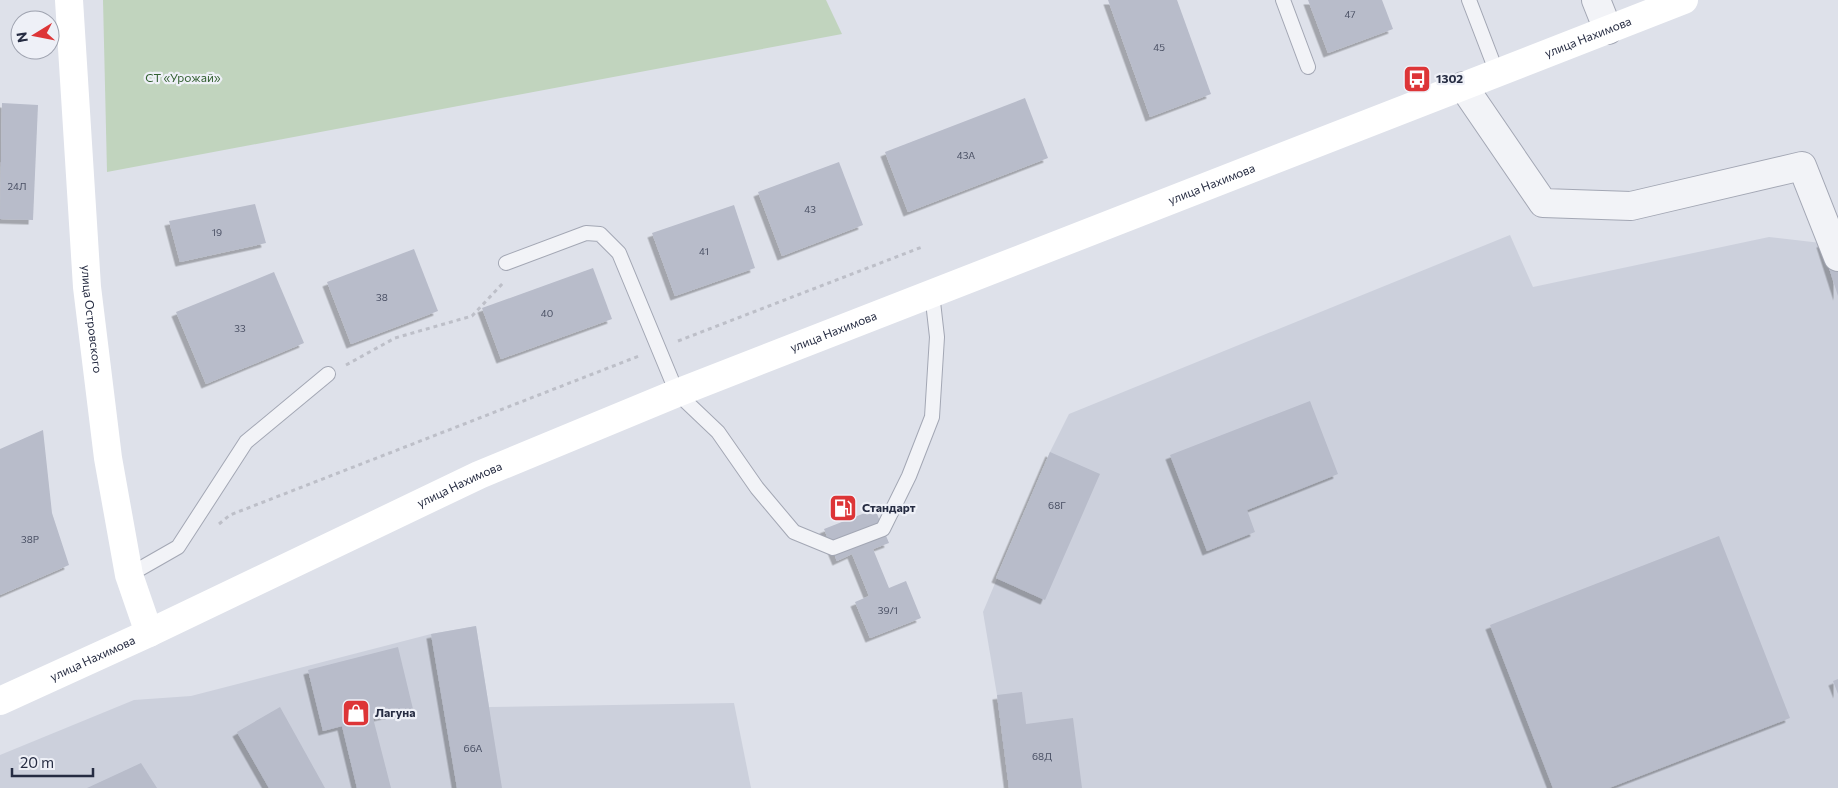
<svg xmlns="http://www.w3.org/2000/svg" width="1838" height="788" font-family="Commissioner,sans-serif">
  <defs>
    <filter id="shadow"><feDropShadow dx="-4.5" dy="4.5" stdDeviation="0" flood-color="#0004"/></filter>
  </defs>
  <rect width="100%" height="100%" fill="#dee1ea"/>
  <g fill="#ccd0dc">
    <polygon points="1510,235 1533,287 1769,237 1821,243 1838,239 1838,788 1009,788 997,695 983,612 1050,452 1069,414"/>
    <polygon points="476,626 489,707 734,703 751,788 0,788 0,755 134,700 191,696 431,634"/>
  </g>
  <polygon fill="#c1d4be" points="103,0 826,0 842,34 107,172"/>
  <g fill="#b8bcca" filter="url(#shadow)">
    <polygon points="1108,0 1177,0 1211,94 1150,117"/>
    <polygon points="1308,0 1382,0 1393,29 1328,53"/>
    <polygon points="1025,98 1048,158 908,212 885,152"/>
    <polygon points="2,103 38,105 33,220 0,219"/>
    <polygon points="839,162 863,225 782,256 758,192"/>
    <polygon points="255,204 266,243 180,262 169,221"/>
    <polygon points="734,205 755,268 675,296 652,233"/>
    <polygon points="1838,239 1838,296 1821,243"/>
    <polygon points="414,249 438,311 351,344 327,282"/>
    <polygon points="593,268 612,319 501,359 482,308"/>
    <polygon points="274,272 304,343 206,384 176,312"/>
    <polygon points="1310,401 1338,474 1247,510 1255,532 1207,551 1170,455"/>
    <polygon points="43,430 52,513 69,565 0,595 0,449"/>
    <polygon points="1050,452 1100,474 1045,600 996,578"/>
    <polygon points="875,509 889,543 873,549 889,588 906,581 921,618 870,638 855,602 869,596 852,554 837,561 824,529"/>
    <polygon points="1719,536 1790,718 1609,788 1553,788 1490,625"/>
    <polygon points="476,626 502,788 457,788 431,634"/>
    <polygon points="398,647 413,709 373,718 391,788 357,788 342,726 323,731 308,670"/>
    <polygon points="1838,679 1838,694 1833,681"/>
    <polygon points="1022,692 1026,724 1073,718 1082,788 1009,788 997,695"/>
    <polygon points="280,707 325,788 269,788 237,732"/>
    <polygon points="141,763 157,788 87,788"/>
  </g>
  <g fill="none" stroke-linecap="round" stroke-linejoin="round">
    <g stroke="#a3a7b4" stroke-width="16">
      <g id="lane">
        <polyline points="1283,0 1308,67"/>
        <polyline points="1469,0 1497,73"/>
        <polyline points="506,263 586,233 600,234 619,253 677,393 718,432 757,488 794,532 833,548 883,529 909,476 932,417 937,337 932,293"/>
        <polyline points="129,575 178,547 246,442 328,374"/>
      </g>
    </g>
    <g stroke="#a3a7b4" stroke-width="30">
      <g id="street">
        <polyline points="1596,0 1608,30"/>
        <polyline points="1463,86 1543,203 1631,206 1802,166 1838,257"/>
      </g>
    </g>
    <g stroke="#bdbfc8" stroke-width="3" stroke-dasharray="4 4" stroke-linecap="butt">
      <polyline points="678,341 922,247"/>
      <polyline points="346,365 395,338 472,316 503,283"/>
      <polyline points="219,524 230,515 639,356"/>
    </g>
    <use href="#lane" stroke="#f2f3f7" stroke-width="14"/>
    <use href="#street" stroke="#f2f3f7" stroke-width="28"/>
    <g stroke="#fff" stroke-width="28">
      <path id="s1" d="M 69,0 L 87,287 L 108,458 L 129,575 L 149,633"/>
      <path id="s2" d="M 0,701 L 149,633 L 479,475 L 677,393 L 1684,0"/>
    </g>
  </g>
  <defs>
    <g id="bus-square" transform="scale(1.4375)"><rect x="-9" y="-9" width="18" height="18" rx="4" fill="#dd3537" stroke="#eef0f7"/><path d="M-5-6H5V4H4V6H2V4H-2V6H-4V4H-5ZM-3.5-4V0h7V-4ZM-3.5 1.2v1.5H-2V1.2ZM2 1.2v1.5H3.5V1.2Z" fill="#fff"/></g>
    <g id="fuel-square" transform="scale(1.4375)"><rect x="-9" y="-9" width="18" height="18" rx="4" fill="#dd3537" stroke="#eef0f7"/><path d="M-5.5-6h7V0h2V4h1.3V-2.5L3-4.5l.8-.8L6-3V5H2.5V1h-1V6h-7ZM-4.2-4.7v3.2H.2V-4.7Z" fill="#fff"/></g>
    <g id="shop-square" transform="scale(1.4375)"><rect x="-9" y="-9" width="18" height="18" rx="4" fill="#dd3537" stroke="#eef0f7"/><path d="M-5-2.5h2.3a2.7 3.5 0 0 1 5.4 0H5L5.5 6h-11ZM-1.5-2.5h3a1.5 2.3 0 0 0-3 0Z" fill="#fff"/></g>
  </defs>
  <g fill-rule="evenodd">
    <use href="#bus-square" x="1417" y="79"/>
    <use href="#fuel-square" x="843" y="508"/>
    <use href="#shop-square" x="356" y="713"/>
  </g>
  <g text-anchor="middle" stroke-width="4.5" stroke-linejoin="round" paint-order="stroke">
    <g font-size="10" fill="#4a5064">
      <text x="1350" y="18">47</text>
      <text x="1159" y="51">45</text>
      <text x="966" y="159">43А</text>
      <text x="17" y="190">24Л</text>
      <text x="810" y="213">43</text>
      <text x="217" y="236">19</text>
      <text x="704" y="255">41</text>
      <text x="382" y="301">38</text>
      <text x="547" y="317">40</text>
      <text x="240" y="332">33</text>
      <text x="1057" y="509">68Г</text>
      <text x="30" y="543">38Р</text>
      <text x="888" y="614">39/1</text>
      <text x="473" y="752">66А</text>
      <text x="1042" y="760">68Д</text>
    </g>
    <g font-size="12" fill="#262c42" stroke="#eef0f7">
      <text dy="4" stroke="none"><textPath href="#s2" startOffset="1722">улица Нахимова</textPath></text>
      <text dy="4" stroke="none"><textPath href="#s2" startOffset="1318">улица Нахимова</textPath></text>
      <text dy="4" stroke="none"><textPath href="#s1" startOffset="320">улица Островского</textPath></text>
      <text dy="4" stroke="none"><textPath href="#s2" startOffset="912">улица Нахимова</textPath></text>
      <text dy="4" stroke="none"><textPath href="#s2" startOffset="508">улица Нахимова</textPath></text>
      <text dy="4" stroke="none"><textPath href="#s2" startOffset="102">улица Нахимова</textPath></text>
    </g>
    <g font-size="12" fill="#336031" stroke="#eef0f7">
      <text x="183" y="82">СТ «Урожай»</text>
    </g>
    <g font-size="12" font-weight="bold" fill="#262c42" stroke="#eef0f7" text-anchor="start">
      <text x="1436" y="83">1302</text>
      <text x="862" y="512">Стандарт</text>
      <text x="375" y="717">Лагуна</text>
    </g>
  </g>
  <g transform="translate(35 35) rotate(260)"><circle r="24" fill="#eef0f7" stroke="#9ea2af"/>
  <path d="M0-4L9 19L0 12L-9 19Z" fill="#dd3537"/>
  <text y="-8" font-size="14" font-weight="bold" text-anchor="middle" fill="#262c42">N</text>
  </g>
  <path d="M12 768v8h81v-8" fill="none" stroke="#262c42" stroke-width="2.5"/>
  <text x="20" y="768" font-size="15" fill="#262c42" stroke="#eef0f7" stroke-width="4" paint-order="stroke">20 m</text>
</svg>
